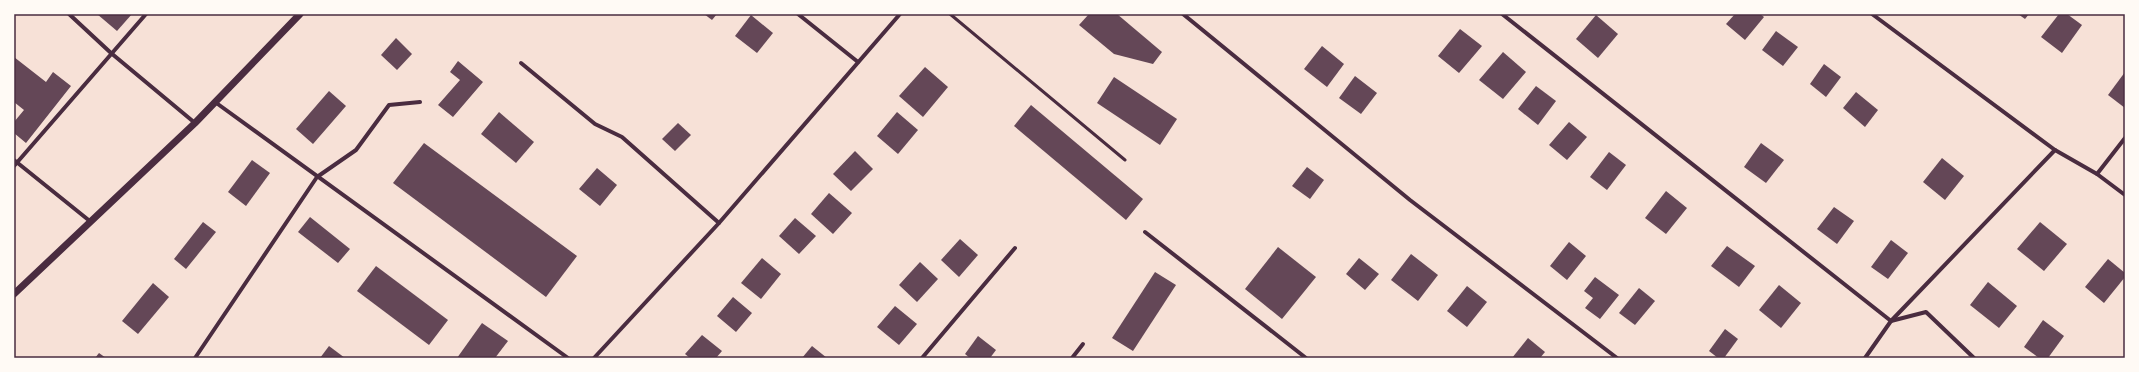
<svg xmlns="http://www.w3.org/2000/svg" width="2139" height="372" font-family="'Fira Sans',sans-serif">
  <rect width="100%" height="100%" fill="#f7e1d7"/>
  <g fill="#644757">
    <polygon points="97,14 132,14 117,31"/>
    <polygon points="704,14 717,14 712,20"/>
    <polygon points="1089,14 1117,14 1162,52 1153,64 1114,54 1079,25"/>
    <polygon points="1735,14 1760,14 1764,17 1745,40 1726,24"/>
    <polygon points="2018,14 2029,14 2025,19"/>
    <polygon points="2059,14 2067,14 2082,25 2062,53 2041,37"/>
    <polygon points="751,15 773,33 757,53 735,36"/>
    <polygon points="1596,15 1618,34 1598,58 1576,39"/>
    <polygon points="1460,29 1482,46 1459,73 1438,56"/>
    <polygon points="1776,31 1798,47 1783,66 1762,50"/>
    <polygon points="396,38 412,54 397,70 381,55"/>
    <polygon points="1322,46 1344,64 1327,87 1304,69"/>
    <polygon points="1503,52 1526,72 1503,99 1479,80"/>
    <polygon points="14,57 46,82 53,72 71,86 26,143 14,133 14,122 24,110 14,102"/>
    <polygon points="458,61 483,82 453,117 438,105 460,80 450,72"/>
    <polygon points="1824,64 1841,77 1826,97 1810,84"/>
    <polygon points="925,67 948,87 923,117 899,96"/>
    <polygon points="2125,72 2125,108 2108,95"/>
    <polygon points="1355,76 1377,93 1361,114 1339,98"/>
    <polygon points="1114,77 1177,119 1160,145 1097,103"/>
    <polygon points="1536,86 1556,101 1538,125 1518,109"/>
    <polygon points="329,91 346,106 313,144 296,129"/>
    <polygon points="1856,92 1878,110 1865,127 1843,108"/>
    <polygon points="1031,105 1143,199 1126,220 1014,126"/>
    <polygon points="499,112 534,142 516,163 481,134"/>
    <polygon points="897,112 918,130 898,154 877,136"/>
    <polygon points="1569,122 1587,137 1567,160 1549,145"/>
    <polygon points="678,123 691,135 675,151 662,139"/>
    <polygon points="424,143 577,256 546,297 393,183"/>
    <polygon points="1761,143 1784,160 1766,183 1744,167"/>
    <polygon points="855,151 873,169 851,191 833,174"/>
    <polygon points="1609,152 1626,165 1607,190 1590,177"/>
    <polygon points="1942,158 1964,176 1945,200 1923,182"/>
    <polygon points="252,160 270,173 246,206 228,192"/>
    <polygon points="1307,167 1324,180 1310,199 1292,186"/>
    <polygon points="597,168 617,185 600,206 579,189"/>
    <polygon points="1666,191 1687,208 1666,234 1645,218"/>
    <polygon points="829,193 852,213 833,234 811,214"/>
    <polygon points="1834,207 1854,221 1837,244 1817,229"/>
    <polygon points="310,217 350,249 338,263 298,232"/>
    <polygon points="795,218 816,236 799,254 779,236"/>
    <polygon points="203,222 216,232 186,269 174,259"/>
    <polygon points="2040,222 2067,244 2044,271 2017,249"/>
    <polygon points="960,239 978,255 959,277 941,260"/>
    <polygon points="1891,240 1908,253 1888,279 1871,267"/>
    <polygon points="1569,242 1586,256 1567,280 1550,266"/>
    <polygon points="1727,246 1755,266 1739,287 1711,266"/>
    <polygon points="1278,247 1316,277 1282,319 1245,289"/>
    <polygon points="1411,254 1438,275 1418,301 1391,280"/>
    <polygon points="762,258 781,274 761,299 741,283"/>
    <polygon points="1359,258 1379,274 1365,290 1346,274"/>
    <polygon points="2108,259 2125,273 2125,277 2104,303 2085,287"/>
    <polygon points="920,262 938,279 917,302 899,285"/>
    <polygon points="376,266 448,320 429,345 357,291"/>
    <polygon points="1155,272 1176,285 1133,351 1112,338"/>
    <polygon points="1595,277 1619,295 1600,319 1585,308 1593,298 1584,291"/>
    <polygon points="1988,282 2017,306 1999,328 1970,305"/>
    <polygon points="153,283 169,297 138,334 122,321"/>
    <polygon points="1779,285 1801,303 1781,328 1759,310"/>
    <polygon points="1467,286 1487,302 1467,327 1447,311"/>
    <polygon points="1639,288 1655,301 1635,325 1619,313"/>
    <polygon points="733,297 752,313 736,332 717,316"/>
    <polygon points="895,306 917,324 899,345 877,327"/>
    <polygon points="2043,320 2064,336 2048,358 2039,358 2024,347"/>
    <polygon points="482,323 508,341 495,358 457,358"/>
    <polygon points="1725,329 1738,339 1724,358 1718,358 1709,351"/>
    <polygon points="702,335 722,351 716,358 690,358 685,354"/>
    <polygon points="978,336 996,350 990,358 970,358 965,354"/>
    <polygon points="1528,338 1545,352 1540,358 1512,358"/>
    <polygon points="329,346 345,358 320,358"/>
    <polygon points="812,346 827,358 802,358"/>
    <polygon points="99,353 106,358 95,358"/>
  </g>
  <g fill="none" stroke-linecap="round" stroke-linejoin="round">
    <polyline stroke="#4a2c40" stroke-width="3" points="950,14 1125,160"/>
    <g stroke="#4a2c40" stroke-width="4">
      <polyline points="69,14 111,53 195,123"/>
      <polyline points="798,14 858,62"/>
      <polyline points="1183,14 1410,200 1617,358"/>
      <polyline points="1502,14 1891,321 1926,312 1974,358"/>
      <polyline points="1872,14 2055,150 2097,174 2125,195"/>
      <polyline points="521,63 595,124 622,137 719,223"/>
      <polyline points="215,102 568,358"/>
      <polyline points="14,160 91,222"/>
      <polyline points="14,166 146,14"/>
      <polyline points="2097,174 2125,138"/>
      <polyline points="1145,232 1306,358"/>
      <polyline points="195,358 317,177 356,150 389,105 420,102"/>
      <polyline points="594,358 719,223 900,14"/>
      <polyline points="922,358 1015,248"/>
      <polyline points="1072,358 1083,344"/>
      <polyline points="1865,358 1891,321 2055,150"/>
    </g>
    <polyline stroke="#4a2c40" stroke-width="7" points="14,294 195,123 300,14"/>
  </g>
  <rect width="2139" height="372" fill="none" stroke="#fffaf5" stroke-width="30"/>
  <rect x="15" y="15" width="2109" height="342" fill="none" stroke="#4a2c40" stroke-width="1.5"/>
</svg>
